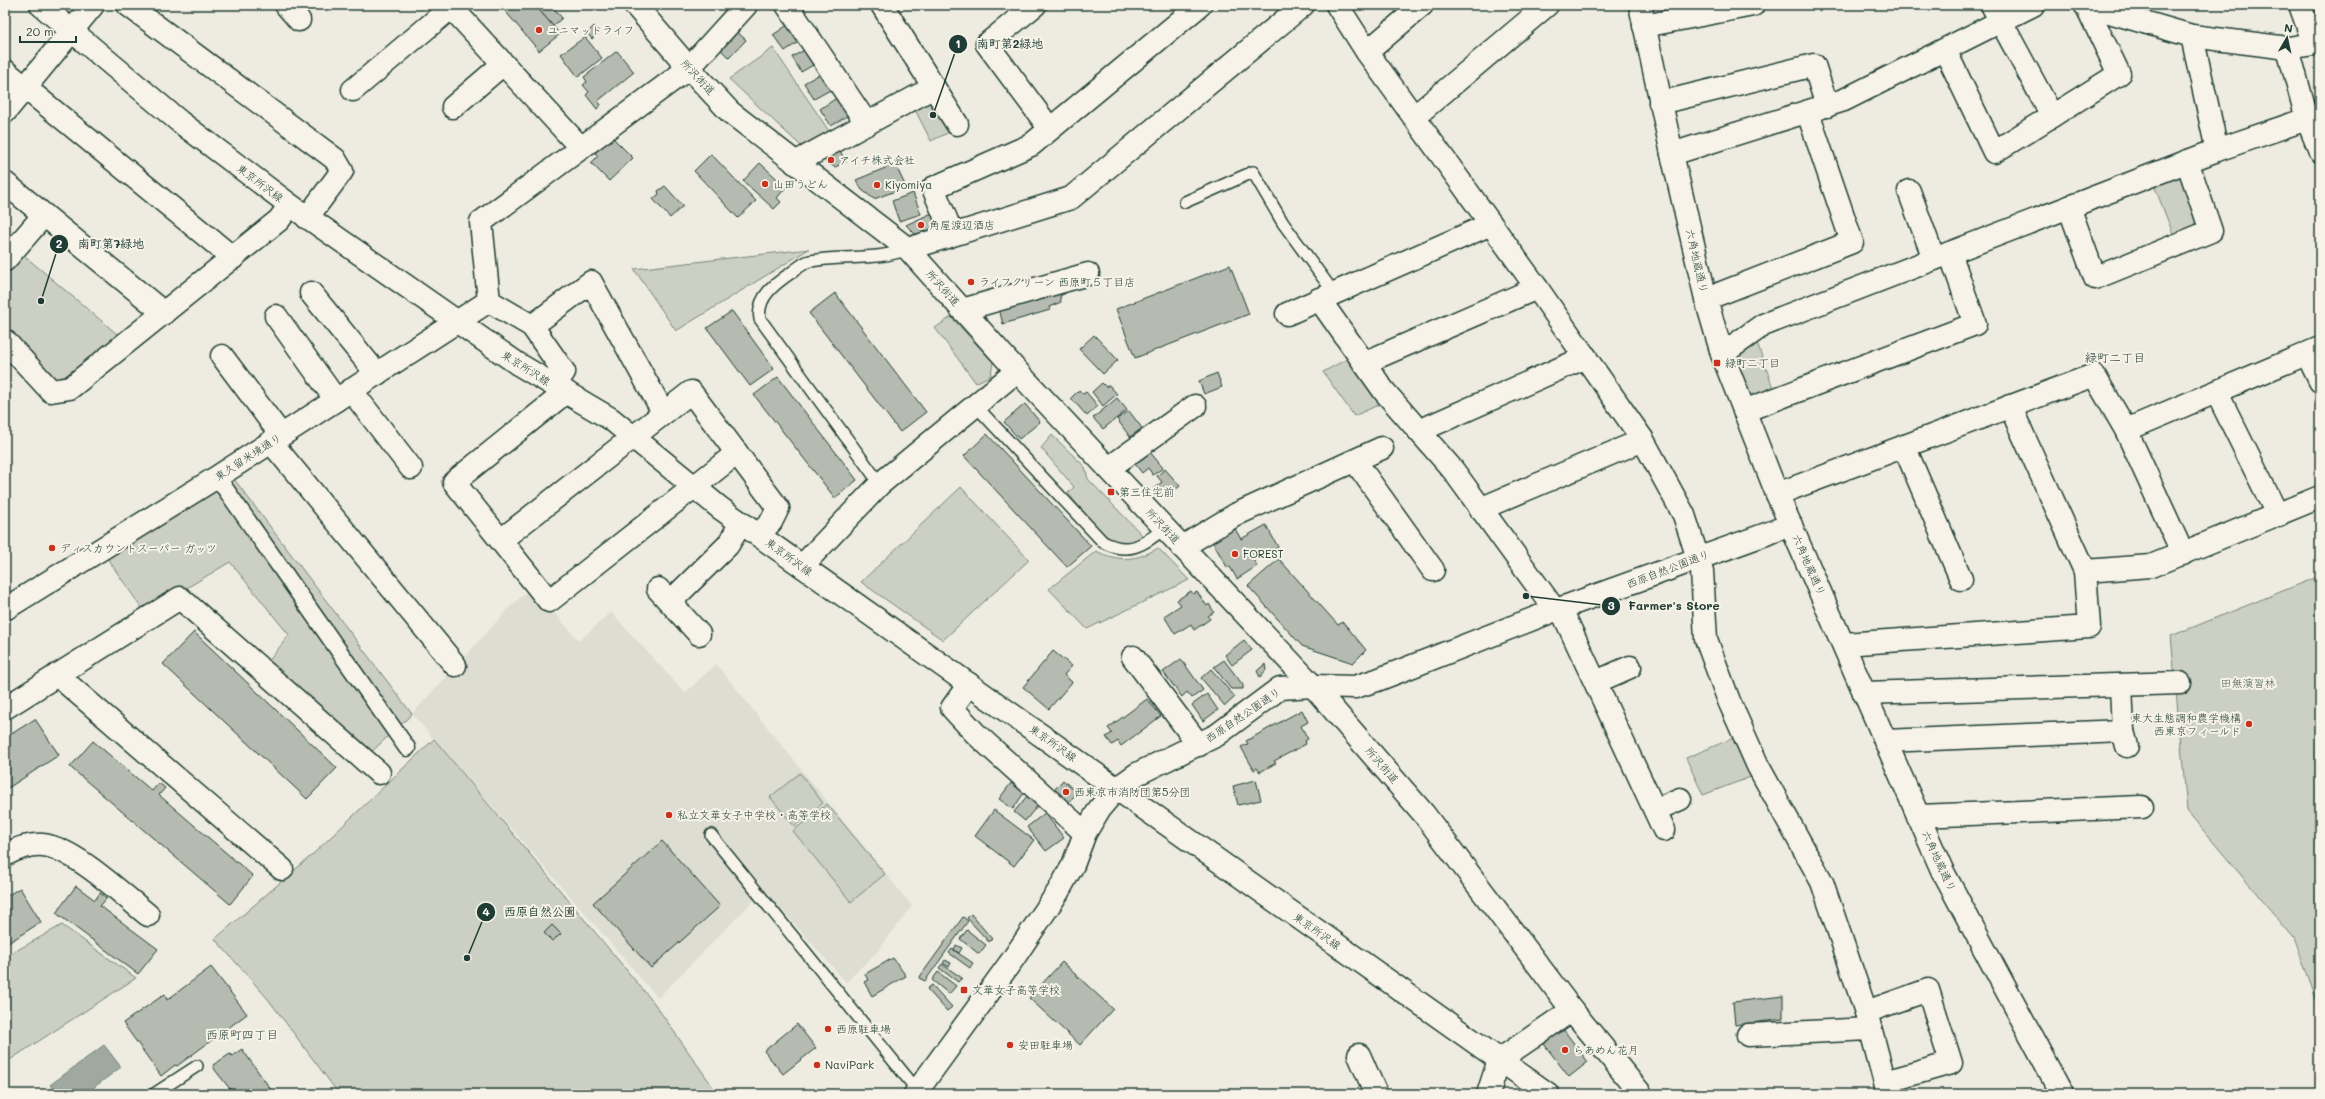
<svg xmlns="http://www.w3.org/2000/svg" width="2325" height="1099" font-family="Mali,'Klee One',sans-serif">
  <rect width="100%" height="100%" fill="#eeece1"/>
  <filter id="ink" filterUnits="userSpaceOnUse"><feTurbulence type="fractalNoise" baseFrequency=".025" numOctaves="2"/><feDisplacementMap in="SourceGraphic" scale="8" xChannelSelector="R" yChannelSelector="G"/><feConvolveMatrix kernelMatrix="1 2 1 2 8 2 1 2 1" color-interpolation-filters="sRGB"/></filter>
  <g filter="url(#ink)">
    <polygon fill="#ddddd2" points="532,587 579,641 611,612 685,693 716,664 912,906 877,952 846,982 764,890 658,998 412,714 510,607"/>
    <g fill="#cccfc4" stroke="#76867c">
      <polygon points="773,48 829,131 801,146 729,79"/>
      <polygon points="933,90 958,128 931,141 911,102"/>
      <polygon points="2184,168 2206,229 2175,239 2152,180"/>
      <polygon points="809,249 676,331 634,269"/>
      <polygon points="21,253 123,339 53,386 5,330 5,272"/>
      <polygon points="951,317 993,362 991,375 976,383 935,328"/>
      <polygon points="1754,334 1774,391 1750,401 1726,346"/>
      <polygon points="1354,355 1387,401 1354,416 1323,372"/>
      <path d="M 1052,435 L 1085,467 L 1088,479 L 1144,537 C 1138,539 1130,544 1124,544 C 1105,544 1080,507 1068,493 L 1074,487 L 1041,448 Z"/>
      <polygon points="231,475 412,714 367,756 265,666 289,635 230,562 145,613 105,555"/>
      <polygon points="961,487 1029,560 943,640 861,582"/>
      <path d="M 1158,548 L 1189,580 L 1087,629 L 1049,589 L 1096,551 C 1119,562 1136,561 1158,548 Z"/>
      <polygon points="2320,576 2320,1010 2294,938 2187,811 2171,636"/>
      <polygon points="1738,736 1756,775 1703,795 1686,758"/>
      <polygon points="434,739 654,1003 718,1094 339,1094 268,999 215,939 312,855"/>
      <polygon points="800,773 823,803 794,826 770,797"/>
      <polygon points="827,804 885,874 851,902 793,831"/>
      <polygon points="62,925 136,978 5,1063 5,957"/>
    </g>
    <polygon fill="#9fa99f" stroke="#6c7e74" points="104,1045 121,1067 85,1094 57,1094 50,1085"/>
    <g fill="#b5bbb0" stroke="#1f3d34">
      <polygon points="500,5 535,5 560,34 539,51"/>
      <polygon points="535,5 551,5 562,18 553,26"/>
      <polygon points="789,24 800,41 785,51 773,35"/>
      <polygon points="594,26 600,32 592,39 587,33"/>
      <polygon points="736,31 746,40 729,58 719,48"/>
      <polygon points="585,37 602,58 578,77 561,54"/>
      <polygon points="806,49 815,64 801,72 792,57"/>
      <polygon points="617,51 634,72 598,101 601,105 597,109 586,95 589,92 583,85 587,82 584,77"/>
      <polygon points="822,73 832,89 814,99 804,83"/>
      <polygon points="838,97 849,115 831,126 820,109"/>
      <polygon points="612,137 633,158 609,181 591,163 598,156 595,153"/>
      <polygon points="839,149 846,162 835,167 827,163 823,157"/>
      <polygon points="711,154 756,201 738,218 694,171"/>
      <polygon points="760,163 786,187 777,198 781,202 774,209 743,181"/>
      <polygon points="895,164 906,187 874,199 862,190 856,180"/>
      <polygon points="665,186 683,206 670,218 653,199 659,194 658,191"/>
      <polygon points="913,193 921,214 899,221 892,201"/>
      <polygon points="932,213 939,226 917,236 906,225"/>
      <polygon points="1230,265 1249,314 1135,358 1116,309"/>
      <polygon points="1063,288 1066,293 1060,296 1061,302 1049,307 1050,310 1003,324 999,309"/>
      <polygon points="835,293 926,412 900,432 809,313"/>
      <polygon points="732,311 774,369 750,386 707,328"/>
      <polygon points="1094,335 1118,360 1103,374 1079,349"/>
      <polygon points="1217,373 1222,387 1204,394 1199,381"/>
      <polygon points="778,377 857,480 835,498 754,395"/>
      <polygon points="1102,383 1106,387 1109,385 1117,394 1103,406 1092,392"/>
      <polygon points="1079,390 1083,394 1086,392 1098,406 1087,416 1071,398"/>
      <polygon points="1117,398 1127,410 1103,429 1093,418"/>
      <polygon points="1025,404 1040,422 1019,439 1004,422"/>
      <polygon points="1129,411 1142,428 1130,437 1117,419"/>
      <polygon points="987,434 1091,546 1067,567 964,456"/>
      <polygon points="1150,452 1163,468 1153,475 1148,468 1142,473 1135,464"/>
      <polygon points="1165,469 1180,486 1175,490 1173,487 1160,497 1153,489 1162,482 1157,476"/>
      <polygon points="1266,525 1278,547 1253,559 1257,566 1237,579 1230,567 1227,567 1212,541 1235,529 1241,539"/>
      <polygon points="1279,559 1338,625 1343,622 1366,650 1353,663 1302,646 1248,586"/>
      <polygon points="1191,591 1193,594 1197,592 1207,606 1209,604 1214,612 1208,616 1210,619 1194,630 1191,624 1175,634 1164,616 1181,605 1177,600"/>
      <polygon points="194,632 337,768 307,799 163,664"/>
      <polygon points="1244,640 1252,650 1232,665 1225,655"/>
      <polygon points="1053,651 1072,666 1064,675 1072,682 1049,709 1023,687"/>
      <polygon points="1181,659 1203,690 1192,698 1187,692 1182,697 1163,672"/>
      <polygon points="1224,660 1243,685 1243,689 1231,689 1214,667"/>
      <polygon points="1265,664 1266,670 1260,677 1257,671"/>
      <polygon points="1211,669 1235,697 1225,706 1201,678"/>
      <polygon points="1207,694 1218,710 1203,721 1192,705"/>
      <polygon points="1147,699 1161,716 1121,746 1118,741 1112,745 1106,737 1112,733 1108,728"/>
      <polygon points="1302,710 1308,722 1301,726 1308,739 1305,741 1306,744 1274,761 1276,763 1260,772 1257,768 1254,770 1241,747 1248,744 1246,741"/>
      <polygon points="35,719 59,755 5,790 5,738"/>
      <polygon points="93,741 152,791 159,783 165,788 159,795 253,876 230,904 70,767"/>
      <polygon points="1063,780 1077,793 1067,804 1053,791"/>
      <polygon points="1256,780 1261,800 1238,805 1233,786"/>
      <polygon points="1011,783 1024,793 1013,809 999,799"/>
      <polygon points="1027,796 1038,805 1025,821 1014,812"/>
      <polygon points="994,810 1034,840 1014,866 975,836"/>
      <polygon points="1045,813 1064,838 1046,851 1027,827"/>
      <polygon points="662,841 720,906 651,968 593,903"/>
      <polygon points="76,886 95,900 100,893 107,898 100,906 158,949 138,974 56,913"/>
      <polygon points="20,888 41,922 5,945 5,897"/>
      <polygon points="971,914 992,939 989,942 967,918"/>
      <polygon points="963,917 968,921 925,981 919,978"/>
      <polygon points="552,925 561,934 552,941 544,933"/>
      <polygon points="967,930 986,945 979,954 960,939"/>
      <polygon points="956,945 962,948 959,953 954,950"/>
      <polygon points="952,949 973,963 970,968 949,953"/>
      <polygon points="893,958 906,976 872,996 864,982 868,980 865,974"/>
      <polygon points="945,960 951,963 949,967 943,963"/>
      <polygon points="1062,962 1113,1009 1080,1045 1029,998"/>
      <polygon points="942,964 962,978 958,982 939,968"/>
      <polygon points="211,967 247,1014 177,1066 175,1065 161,1076 123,1023 165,994 167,1000"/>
      <polygon points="938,972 956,986 949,994 932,980"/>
      <polygon points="932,985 952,1007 947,1011 927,989"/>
      <polygon points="1783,996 1783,1019 1735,1025 1733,1002"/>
      <polygon points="797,1024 816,1048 783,1074 764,1051"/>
      <polygon points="1563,1029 1588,1062 1569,1077 1544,1044"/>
      <polygon points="242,1049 274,1094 234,1094 215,1070 213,1065 230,1054 232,1056"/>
    </g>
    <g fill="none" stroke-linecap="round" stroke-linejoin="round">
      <g stroke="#1f3d34" stroke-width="14">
        <g id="service">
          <polyline points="1185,202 1253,172 1283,223 1334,293"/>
          <path d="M 975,405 L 1103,542 C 1130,556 1144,544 1165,528"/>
          <path d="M 880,484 L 760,319 C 756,297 776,283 792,272 C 798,268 804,262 810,261 C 843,255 877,261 908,249"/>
          <polyline points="711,835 917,1090"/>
          <polyline points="154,1094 197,1066"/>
        </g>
      </g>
      <g stroke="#1f3d34" stroke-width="19">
        <polyline id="pedestrian" points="217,477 407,748"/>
      </g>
      <g stroke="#1f3d34" stroke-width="25">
        <g id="minor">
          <polyline points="128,5 335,159 342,171 307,218"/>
          <polyline points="286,5 299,20"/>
          <polyline points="787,5 867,124"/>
          <polyline points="882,5 957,124"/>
          <polyline points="1035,5 987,44 1050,129"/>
          <polyline points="1337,5 1367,52 1537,288 1643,440 1684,515 1702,571 1706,639 1729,701 1758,766 1822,882 1866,1012 1888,1094"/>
          <polyline points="1992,5 2052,116 2119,74 2086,5"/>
          <polyline points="2085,5 2192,36 2288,48 2320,43"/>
          <polyline points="2300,5 2314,44"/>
          <polyline points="451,7 581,148"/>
          <polyline points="1644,26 1753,5"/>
          <polyline points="2192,36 2217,150"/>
          <polyline points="2288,48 2307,119 2320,151"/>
          <polyline points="1945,50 1994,152 2052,116"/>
          <polyline points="1367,52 1422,5"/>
          <polyline points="5,71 233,258"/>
          <polyline points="353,90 454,5"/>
          <polyline points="1660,103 1814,65 1827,106"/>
          <polyline points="453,107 503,64"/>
          <polyline points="5,112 93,5"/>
          <polyline points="1414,117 1547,5"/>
          <polyline points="1672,154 1844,100 2033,5"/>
          <polyline points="795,163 934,87"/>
          <polyline points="5,183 164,313"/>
          <polyline points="1909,191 1934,259"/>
          <polyline points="2069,207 2095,278 2211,231 2187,161"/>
          <polyline points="952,233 933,188 1031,145 1200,5"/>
          <polyline points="908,249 1071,198 1303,5"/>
          <polyline points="5,260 44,215"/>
          <polyline points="311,293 377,374"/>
          <polyline points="1319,299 1384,391 1453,470 1549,602 1553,611"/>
          <polyline points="1706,299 1852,242 1808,113"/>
          <polyline points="962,310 1088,274"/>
          <polyline points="1287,314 1491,224"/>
          <polyline points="276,316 336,400"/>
          <polyline points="532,326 591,282 663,412"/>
          <polyline points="5,341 51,391 70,388 279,220 290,205"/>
          <polyline points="1722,354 1763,325 2217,150 2307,119"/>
          <polyline points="2307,354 2320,381"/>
          <polyline points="222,356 281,435"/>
          <polyline points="1364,363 1537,288"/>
          <polyline points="555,385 564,372 532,326 489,301 481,222 689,68 746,5"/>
          <polyline points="351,390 411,468"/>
          <polyline points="566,392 454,482 549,601 737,453"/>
          <polyline points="2217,393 2278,516"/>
          <polyline points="1744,411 1975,324 1950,253"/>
          <polyline points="2126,430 2320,348"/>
          <polyline points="1419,431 1586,357"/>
          <polyline points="271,442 455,665"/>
          <polyline points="1904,446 1961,579"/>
          <polyline points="1355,461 1433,570"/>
          <polyline points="1109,468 1195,406"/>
          <polyline points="1777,494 2094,375 2126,430 2183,554"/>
          <polyline points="1480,509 1643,440"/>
          <polyline points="501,540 691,392 778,508 771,522 758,535"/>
          <polyline points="1182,547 1237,514 1382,448"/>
          <polyline points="802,566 880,484 1017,371"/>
          <polyline points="2085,571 2151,566 2320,497"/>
          <polyline points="658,589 699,634"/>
          <polyline points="670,602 728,545 741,523"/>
          <polyline points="1561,609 1664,830"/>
          <polyline points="1844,644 2089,627 2085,571 2010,406"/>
          <polyline points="1133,657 1199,745"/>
          <polyline points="57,675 282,869"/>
          <polyline points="1596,682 1630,667"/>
          <polyline points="969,684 952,708 976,734 1085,833"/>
          <polyline points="2121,685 2123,731 2127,746"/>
          <polyline points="1313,686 1355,687 1377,680 1553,611 1791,525"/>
          <polyline points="1864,693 2180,683"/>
          <polyline points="5,708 180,598 379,773"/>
          <polyline points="1885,741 2123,731"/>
          <polyline points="1655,810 1680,799"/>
          <polyline points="1918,816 2142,807"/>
          <path d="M 5,855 C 16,849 30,844 43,845 C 74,848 123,895 148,915"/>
          <polyline points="1866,1012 1928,990 1951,1063 1885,1082"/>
          <polyline points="1748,1035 1870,1029"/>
          <polyline points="1359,1055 1376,1094"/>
          <polyline points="1488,1094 1499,1060 1572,1010"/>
        </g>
      </g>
      <g stroke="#1f3d34" stroke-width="25">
        <g id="tertiary">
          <polyline points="1640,5 1672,154 1706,299 1722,354 1777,494 1942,870 2062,1094"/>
          <polyline points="5,609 217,477 489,301"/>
          <polyline points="915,1094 1013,959 1058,892 1073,865 1085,833 1100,808 1116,789 1137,774 1217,735 1280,688 1313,686"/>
        </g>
      </g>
      <g stroke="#1f3d34" stroke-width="25">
        <g id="primary">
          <polyline points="41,5 180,122 290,205 518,364 611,419 720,508 1548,1094"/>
          <polyline points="635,5 689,68 730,112 908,249 1017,371 1313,686 1424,814 1572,1010 1641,1094"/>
        </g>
      </g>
      <use href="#service" stroke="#f7f3e8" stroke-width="11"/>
      <use href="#pedestrian" stroke="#f7f3e8" stroke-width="16"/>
      <use href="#minor" stroke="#f7f3e8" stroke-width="22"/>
      <use href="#tertiary" stroke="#f7f3e8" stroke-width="22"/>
      <use href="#primary" stroke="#f7f3e8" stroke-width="22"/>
    </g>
  </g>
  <g fill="#c8321e" stroke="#f7f3e8" stroke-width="1.5">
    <circle cx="539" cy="30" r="4"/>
    <circle cx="831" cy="160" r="4"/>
    <circle cx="765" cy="184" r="4"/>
    <circle cx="877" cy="185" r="4"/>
    <circle cx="921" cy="225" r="4"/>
    <circle cx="971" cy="282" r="4"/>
    <rect x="1713" y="359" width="8" height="8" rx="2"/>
    <rect x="1107" y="488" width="8" height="8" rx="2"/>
    <circle cx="52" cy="548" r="4"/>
    <circle cx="1235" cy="554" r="4"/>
    <circle cx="2249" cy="724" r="4"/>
    <circle cx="1066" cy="792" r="4"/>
    <circle cx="669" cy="815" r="4"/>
    <rect x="960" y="986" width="8" height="8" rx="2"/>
    <circle cx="828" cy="1029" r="4"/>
    <circle cx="1010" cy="1045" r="4"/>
    <circle cx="1565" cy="1050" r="4"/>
    <circle cx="817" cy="1065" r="4"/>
  </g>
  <g text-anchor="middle" stroke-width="4" stroke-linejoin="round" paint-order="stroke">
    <g font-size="11" fill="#1f3d34" stroke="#f7f3e8" text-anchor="start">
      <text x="547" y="34">ユニマットライフ</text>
      <text x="839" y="164">アイチ株式会社</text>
      <text x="773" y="188">山田うどん</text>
      <text x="885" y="189">Kiyomiya</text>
      <text x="929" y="229">角屋渡辺酒店</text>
      <text x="979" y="286">ライフクリーン 西原町５丁目店</text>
      <text x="1725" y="367">緑町二丁目</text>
      <text x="1119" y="496">第三住宅前</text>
      <text x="60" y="552">ディスカウントスーパー ガッツ</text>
      <text x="1243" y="558">FOREST</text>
      <text x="2241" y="722" text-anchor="end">東大生態調和農学機構<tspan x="2241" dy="13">西東京フィールド</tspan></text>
      <text x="1074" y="796">西東京市消防団第5分団</text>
      <text x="677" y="819">私立文華女子中学校・高等学校</text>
      <text x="972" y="994">文華女子高等学校</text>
      <text x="836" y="1033">西原駐車場</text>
      <text x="1018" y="1049">安田駐車場</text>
      <text x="1573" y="1054">らあめん花月</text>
      <text x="825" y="1069">NaviPark</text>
    </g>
    <g font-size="11" fill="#1f3d34" stroke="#f7f3e8">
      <text transform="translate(698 77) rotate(47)" y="4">所沢街道</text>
      <text transform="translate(260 183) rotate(37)" y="4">東京所沢線</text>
      <text transform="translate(1697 261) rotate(77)" y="4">六角地蔵通り</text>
      <text transform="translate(943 288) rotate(48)" y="4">所沢街道</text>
      <text transform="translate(526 368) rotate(32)" y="4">東京所沢線</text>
      <text transform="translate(248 457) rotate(-33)" y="4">東久留米境通り</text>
      <text transform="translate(1163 526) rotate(47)" y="4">所沢街道</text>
      <text transform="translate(789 557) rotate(36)" y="4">東京所沢線</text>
      <text transform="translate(1809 565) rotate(66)" y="4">六角地蔵通り</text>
      <text transform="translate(1668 569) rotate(-21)" y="4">西原自然公園通り</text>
      <text transform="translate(1243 715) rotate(-34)" y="4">西原自然公園通り</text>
      <text transform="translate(1053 743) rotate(35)" y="4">東京所沢線</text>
      <text transform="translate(1382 765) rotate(49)" y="4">所沢街道</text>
      <text transform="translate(1939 861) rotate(65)" y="4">六角地蔵通り</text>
      <text transform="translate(1317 931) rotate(35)" y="4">東京所沢線</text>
    </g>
    <g font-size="11" fill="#425a51" stroke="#f7f3e8">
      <text x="2248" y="687">田無演習林</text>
    </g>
    <g font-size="12" fill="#1f3d34" stroke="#f7f3e8">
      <text x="2115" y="362">緑町二丁目</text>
      <text x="242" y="1039">西原町四丁目</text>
    </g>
  </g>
  <path fill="none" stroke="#1f3d34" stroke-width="1.5" d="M933 115L958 44M41 301L59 244M1526 596L1611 606M467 958L486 912"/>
  <g fill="#1f3d34" stroke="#f7f3e8" stroke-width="1.5">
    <circle cx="933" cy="115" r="4"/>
    <circle cx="41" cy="301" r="4"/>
    <circle cx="1526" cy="596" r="4"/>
    <circle cx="467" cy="958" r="4"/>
    <circle cx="958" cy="44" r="10"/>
    <circle cx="59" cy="244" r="10"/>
    <circle cx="1611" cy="606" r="10"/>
    <circle cx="486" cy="912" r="10"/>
  </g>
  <g font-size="12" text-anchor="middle" font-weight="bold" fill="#fff">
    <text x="958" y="48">1</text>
    <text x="59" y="248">2</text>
    <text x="1611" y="610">3</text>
    <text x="486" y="916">4</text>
  </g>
  <g font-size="12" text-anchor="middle" font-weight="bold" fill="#1f3d34" stroke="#f7f3e8" stroke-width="4" stroke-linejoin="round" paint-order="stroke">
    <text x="1010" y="48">南町第2緑地</text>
    <text x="111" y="248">南町第7緑地</text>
    <text x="1674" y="610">Farmer's Store</text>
    <text x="540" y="916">西原自然公園</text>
  </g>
  <rect width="2325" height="1099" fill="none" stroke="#f7f3e8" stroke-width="20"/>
  <rect x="10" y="10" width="2305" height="1079" fill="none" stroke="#1f3d34" stroke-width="1.5" filter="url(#ink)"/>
  <g transform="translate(2287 38) rotate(9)" stroke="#f7f3e8" stroke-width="3" paint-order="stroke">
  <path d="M0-3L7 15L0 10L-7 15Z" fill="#1f3d34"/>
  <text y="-6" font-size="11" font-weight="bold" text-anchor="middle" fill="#1f3d34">N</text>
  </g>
  <path d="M20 36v6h56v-6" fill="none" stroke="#1f3d34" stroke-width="2"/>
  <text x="26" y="36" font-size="12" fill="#1f3d34" stroke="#f7f3e8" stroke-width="3" paint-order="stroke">20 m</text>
</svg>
